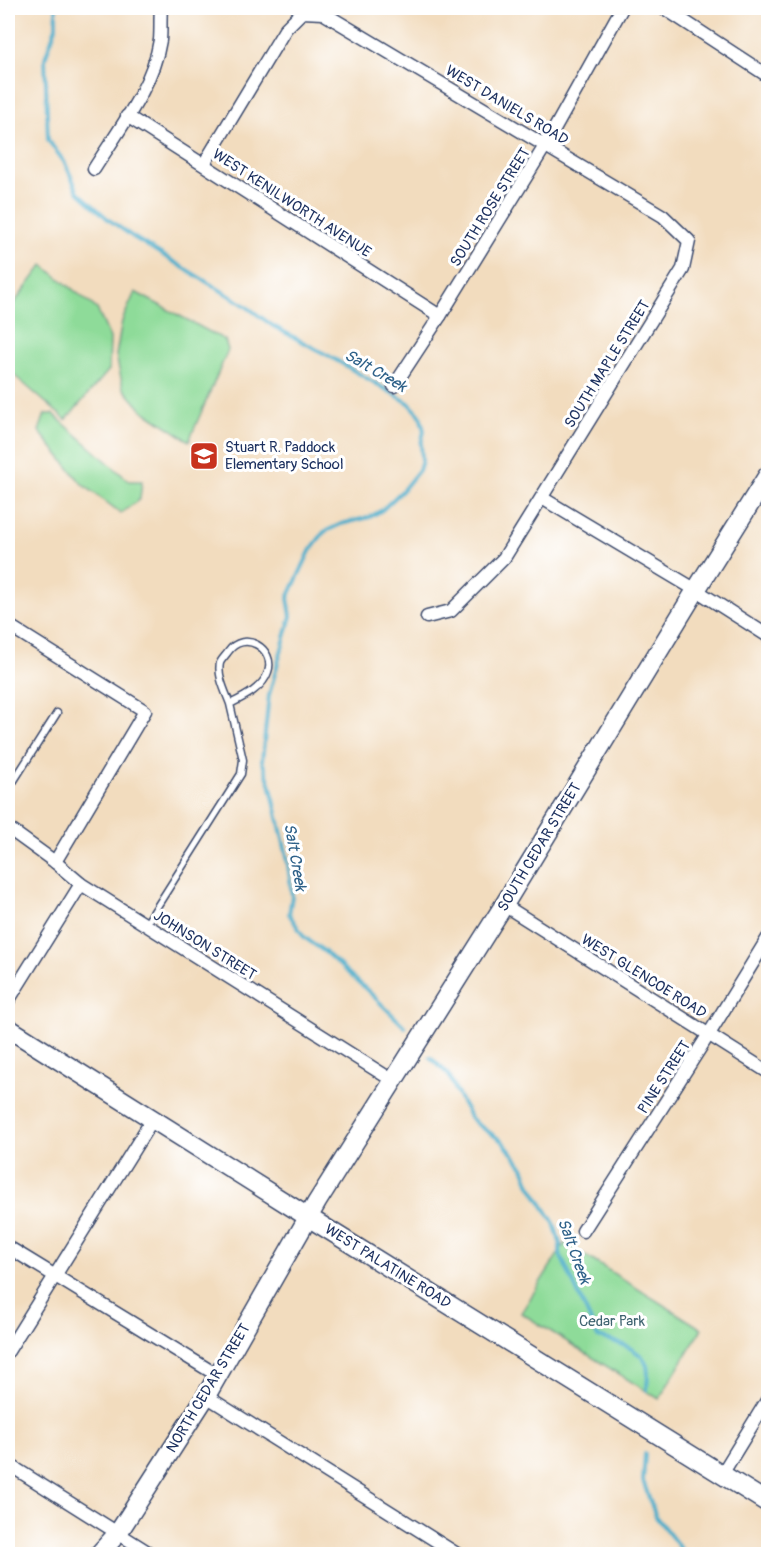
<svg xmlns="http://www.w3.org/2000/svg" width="776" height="1562" font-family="Pangolin,sans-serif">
  <rect width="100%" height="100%" fill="#fff"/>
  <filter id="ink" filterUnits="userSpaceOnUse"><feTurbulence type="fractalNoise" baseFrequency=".0167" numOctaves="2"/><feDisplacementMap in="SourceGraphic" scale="12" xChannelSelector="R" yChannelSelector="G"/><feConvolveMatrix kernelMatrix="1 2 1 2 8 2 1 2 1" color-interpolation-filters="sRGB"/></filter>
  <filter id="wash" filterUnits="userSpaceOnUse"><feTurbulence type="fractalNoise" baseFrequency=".008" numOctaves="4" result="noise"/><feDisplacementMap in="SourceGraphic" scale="24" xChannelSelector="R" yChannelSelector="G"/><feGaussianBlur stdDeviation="1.35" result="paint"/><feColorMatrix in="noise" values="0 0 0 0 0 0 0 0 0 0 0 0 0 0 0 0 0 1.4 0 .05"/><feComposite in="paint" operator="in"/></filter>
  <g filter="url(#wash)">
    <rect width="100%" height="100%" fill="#f2dcbe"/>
    <g fill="#8edb99" stroke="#54857c" stroke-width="1.5">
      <polygon points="43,265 97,309 110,338 109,370 66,420 8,370 8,311"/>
      <polygon points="135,292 225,340 228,350 189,441 142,410 123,388 116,355 122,321"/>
      <polygon points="45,414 53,414 129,481 142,481 140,499 121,513 82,484 39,431"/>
      <polygon points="565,1243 702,1329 659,1399 521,1313"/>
    </g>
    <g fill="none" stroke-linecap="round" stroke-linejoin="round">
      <g stroke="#4badca" stroke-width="4">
        <polyline points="56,8 56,27 45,58 48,140 65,163 78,192 108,219 133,237 243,304 273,326 329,356 409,403 420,415 424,431 421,444 422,461 419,470 402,491 382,510 370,517 341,524 324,532 310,551 288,598 291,616 269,695 262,761 270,783 287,857 292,896 289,914 304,937 325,952 367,990 405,1027"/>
        <path d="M 430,1057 L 449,1075 L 456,1091 L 470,1117 L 477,1124 L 502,1141 L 523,1167 L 530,1185 L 554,1223 L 560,1243 L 560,1254 L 598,1337 C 613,1341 642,1348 647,1366 C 649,1373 647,1383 647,1390"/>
        <polyline points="645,1454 643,1481 656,1517 685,1554"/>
      </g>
    </g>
  </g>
  <g filter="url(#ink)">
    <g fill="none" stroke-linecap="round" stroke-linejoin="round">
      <g stroke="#3b496c" stroke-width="9">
        <g id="lane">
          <polyline points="8,790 57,713"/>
          <path d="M 146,924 L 241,774 L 243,760 L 230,704 C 244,697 263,688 268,672 C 276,649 244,629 228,652 C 226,655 221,660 220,663 C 217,676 226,693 230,704"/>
        </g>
      </g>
      <g stroke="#3b496c" stroke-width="15">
        <g id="street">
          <polyline points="664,8 768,76"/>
          <polyline points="127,116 440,316"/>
          <polyline points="204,164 286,28 302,12 323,13 663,216 689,241 683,269 504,558 451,611 427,617"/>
          <path d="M 94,169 C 118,131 153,86 160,40 C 161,30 160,18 161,8"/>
          <polyline points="394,386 440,316 545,146 622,8"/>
          <polyline points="542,498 696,590 768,636"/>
          <polyline points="8,625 145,711 55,862"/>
          <polyline points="8,828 55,862 81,884 392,1080"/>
          <polyline points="504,905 768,1072"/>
          <polyline points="8,1001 81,884"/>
          <polyline points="583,1231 709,1034 768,938"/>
          <polyline points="8,1247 217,1375"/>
          <polyline points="8,1351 152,1120"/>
          <polyline points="206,1396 457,1554"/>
          <polyline points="8,1464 151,1554"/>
          <polyline points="722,1474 768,1399"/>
        </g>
      </g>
      <g stroke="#3b496c" stroke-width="21">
        <g id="secondary">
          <polyline points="8,1028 308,1217 768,1503"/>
          <polyline points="99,1554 118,1533 206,1396 317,1202 504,905 696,590 768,475"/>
        </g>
      </g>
      <use href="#lane" stroke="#fff" stroke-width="6"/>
      <use href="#street" stroke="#fff" stroke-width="12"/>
      <use href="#secondary" stroke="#fff" stroke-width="18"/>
    </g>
  </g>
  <defs>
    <g id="school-square" transform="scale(1.5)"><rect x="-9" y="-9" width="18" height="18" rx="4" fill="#c8321e" stroke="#fff"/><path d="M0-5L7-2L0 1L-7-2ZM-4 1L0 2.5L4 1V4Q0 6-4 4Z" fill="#fff"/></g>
  </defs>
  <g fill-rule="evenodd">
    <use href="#school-square" x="204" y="456"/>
  </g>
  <g text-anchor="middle" stroke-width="6" stroke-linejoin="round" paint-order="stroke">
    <g font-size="15" fill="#1b2f5e" stroke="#fff">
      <text transform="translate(507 105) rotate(31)" y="5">WEST DANIELS ROAD</text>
      <text transform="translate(292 203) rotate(33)" y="5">WEST KENILWORTH AVENUE</text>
      <text transform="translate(490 207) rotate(-58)" y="5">SOUTH ROSE STREET</text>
      <text transform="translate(607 364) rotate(-58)" y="5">SOUTH MAPLE STREET</text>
      <text transform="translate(539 847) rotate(-59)" y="5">SOUTH CEDAR STREET</text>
      <text transform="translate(205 945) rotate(32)" y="5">JOHNSON STREET</text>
      <text transform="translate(644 976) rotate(32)" y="5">WEST GLENCOE ROAD</text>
      <text transform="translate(664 1077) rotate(-57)" y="5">PINE STREET</text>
      <text transform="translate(388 1266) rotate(32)" y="5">WEST PALATINE ROAD</text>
      <text transform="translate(208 1388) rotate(-59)" y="5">NORTH CEDAR STREET</text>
    </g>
    <g font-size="15" fill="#1b2f5e" stroke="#fff" text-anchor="start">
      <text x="225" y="452">Stuart R. Paddock<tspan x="225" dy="17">Elementary School</tspan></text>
    </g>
    <g font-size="15" fill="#3e6370" stroke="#fff">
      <text x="612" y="1326">Cedar Park</text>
    </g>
    <g font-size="16" font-style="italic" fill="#2e6189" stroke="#fff">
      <text transform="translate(376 370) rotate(30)" y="6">Salt Creek</text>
      <text transform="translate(296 857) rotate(80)" y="6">Salt Creek</text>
      <text transform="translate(575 1251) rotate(70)" y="6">Salt Creek</text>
    </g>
  </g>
  <rect width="776" height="1562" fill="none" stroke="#fff" stroke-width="30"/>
</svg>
